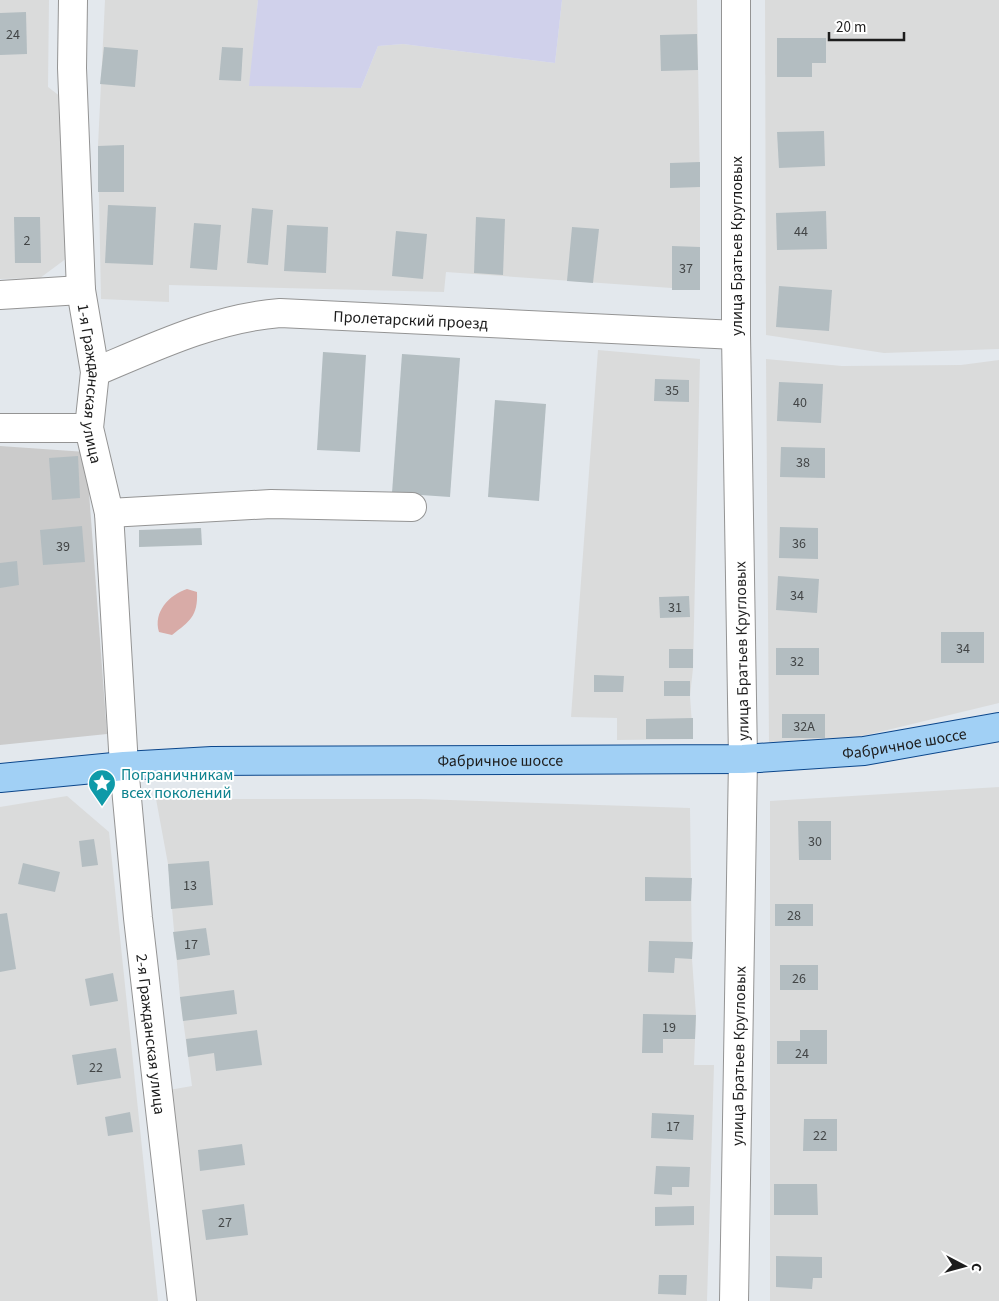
<svg xmlns="http://www.w3.org/2000/svg" width="999" height="1301" font-family="'Source Sans 3',sans-serif">
  <rect width="100%" height="100%" fill="#e3e8ed"/>
  <g fill="#dadbdb">
    <polygon points="0,0 49,0 48,87 61,97 67,258 40,278 0,279"/>
    <polygon points="105,0 258,0 250,85 361,88 378,46 403,44 555,63 562,0 697,0 700,187 700,290 446,272 444,292 169,285 169,302 101,299 98,146"/>
    <polygon points="765,0 999,0 999,349 884,353 766,335"/>
    <polygon points="598,350 700,359 693,668 690,696 693,739 617,740 617,718 571,717"/>
    <polygon points="766,359 842,366 961,365 999,360 999,703 846,740 769,742"/>
    <polygon points="999,787 999,1301 770,1301 770,801"/>
    <polygon points="67,796 109,832 158,1301 0,1301 0,807"/>
    <polygon points="156,799 420,799 690,808 692,959 696,1015 694,1065 714,1065 707,1301 194,1301 169,1090 192,1086 180,997 168,864"/>
  </g>
  <polygon fill="#cbcbcb" points="0,446 86,452 107,734 0,745"/>
  <polygon fill="#d0d1eb" points="258,0 562,0 555,63 403,44 378,46 361,88 249,86"/>
  <path fill="#d8aba7" d="M 187,589 L 197,592 C 198,616 190,621 172,635 L 159,632 C 153,612 169,595 187,589 Z"/>
  <g fill="#b3bdc1">
    <polygon points="26,12 27,54 0,55 0,13"/>
    <polygon points="697,34 698,70 661,71 660,35"/>
    <polygon points="777,38 826,38 826,63 812,63 812,77 777,77"/>
    <polygon points="104,47 138,50 135,87 100,84"/>
    <polygon points="222,47 243,48 241,81 219,80"/>
    <polygon points="824,131 825,166 779,168 777,132"/>
    <polygon points="124,145 124,192 98,192 98,146"/>
    <polygon points="700,162 700,187 670,188 670,163"/>
    <polygon points="108,205 156,207 153,265 105,263"/>
    <polygon points="252,208 273,210 268,265 247,263"/>
    <polygon points="826,211 827,249 777,250 776,213"/>
    <polygon points="14,217 40,217 41,263 15,263"/>
    <polygon points="476,217 505,219 503,275 474,273"/>
    <polygon points="194,223 221,225 217,270 190,268"/>
    <polygon points="287,225 328,227 326,273 284,271"/>
    <polygon points="572,227 599,229 593,283 567,281"/>
    <polygon points="396,231 427,234 423,279 392,276"/>
    <polygon points="672,246 700,247 700,290 672,290"/>
    <polygon points="779,286 832,290 829,331 776,327"/>
    <polygon points="323,352 366,355 360,452 317,450"/>
    <polygon points="402,354 460,358 450,497 392,493"/>
    <polygon points="655,379 689,380 689,402 654,401"/>
    <polygon points="779,382 823,384 821,423 777,421"/>
    <polygon points="495,400 546,404 539,501 488,497"/>
    <polygon points="781,447 825,448 825,478 780,477"/>
    <polygon points="78,456 80,498 52,500 49,458"/>
    <polygon points="82,526 85,562 43,565 40,530"/>
    <polygon points="780,527 818,528 818,559 779,558"/>
    <polygon points="201,528 202,545 139,547 139,530"/>
    <polygon points="17,561 19,585 0,588 0,563"/>
    <polygon points="778,576 819,579 817,613 776,610"/>
    <polygon points="689,596 690,617 660,618 659,597"/>
    <rect x="941" y="632" width="43" height="31"/>
    <rect x="776" y="648" width="43" height="27"/>
    <rect x="669" y="649" width="24" height="19"/>
    <polygon points="594,675 624,676 623,692 594,692"/>
    <rect x="664" y="681" width="26" height="15"/>
    <rect x="782" y="714" width="43" height="24"/>
    <polygon points="693,718 693,739 646,739 646,719"/>
    <polygon points="798,821 831,821 831,860 799,860"/>
    <polygon points="94,839 98,865 82,867 79,841"/>
    <polygon points="209,861 213,905 171,909 168,864"/>
    <polygon points="23,863 60,872 55,892 18,884"/>
    <polygon points="645,877 692,878 691,901 645,901"/>
    <rect x="775" y="904" width="38" height="22"/>
    <polygon points="7,913 16,969 0,972 0,914"/>
    <polygon points="206,928 210,955 177,960 173,932"/>
    <polygon points="649,941 693,942 692,959 675,958 674,973 648,972"/>
    <rect x="780" y="965" width="38" height="25"/>
    <polygon points="113,973 118,1001 90,1006 85,979"/>
    <polygon points="234,990 237,1014 183,1021 180,997"/>
    <polygon points="643,1014 696,1015 695,1039 663,1039 663,1053 642,1053"/>
    <polygon points="257,1030 262,1065 216,1071 214,1053 188,1057 186,1039"/>
    <polygon points="800,1030 827,1030 827,1064 777,1064 777,1041 800,1041"/>
    <polygon points="116,1048 121,1078 77,1085 72,1055"/>
    <polygon points="130,1112 133,1132 108,1136 105,1117"/>
    <polygon points="652,1113 694,1115 693,1140 651,1138"/>
    <polygon points="804,1119 837,1119 837,1151 803,1151"/>
    <polygon points="242,1144 245,1165 200,1171 198,1150"/>
    <polygon points="656,1166 690,1167 689,1187 672,1187 672,1195 654,1194"/>
    <polygon points="774,1184 817,1184 818,1215 774,1215"/>
    <polygon points="244,1204 248,1235 206,1240 202,1210"/>
    <polygon points="694,1206 694,1225 655,1226 655,1207"/>
    <polygon points="776,1256 822,1257 822,1278 813,1278 812,1289 776,1287"/>
    <polygon points="659,1275 687,1275 686,1295 658,1294"/>
  </g>
  <g fill="none" stroke-linecap="round" stroke-linejoin="round">
    <g stroke="#949494" stroke-width="30">
      <g id="minor">
        <path id="s1" d="M 73,0 L 72,68 L 81,290 L 95,372 L 89,428 L 109,513 L 124,766 L 138,918 L 182,1301"/>
        <polyline points="0,295 81,290"/>
        <path id="s2" d="M 95,372 C 154,347 215,318 280,313 L 736,335"/>
        <polyline points="0,428 89,428"/>
        <polyline points="109,513 271,504 412,507"/>
        <path id="s3" d="M 734,1301 L 743,759 L 736,335 L 736,0"/>
      </g>
    </g>
    <g stroke="#0b468b" stroke-width="30">
      <g id="major">
        <path id="s4" d="M 0,778 L 124,766 L 212,761 L 743,759 L 864,751 L 999,727"/>
      </g>
    </g>
    <use href="#minor" stroke="#fff" stroke-width="28"/>
    <use href="#major" stroke="#a1d0f5" stroke-width="28"/>
  </g>
  <defs>
    <g id="sight-pin" transform="scale(1.4375)"><path d="M0 17L-7.5 6A9.5 9.5 0 1 1 7.5 6Z" fill="#0f9aa8" stroke="#fff"/><path d="M0-6L1.8-2.2L6-1.7L2.9 1.2L3.7 5.4L0 3.3L-3.7 5.4L-2.9 1.2L-6-1.7L-1.8-2.2Z" fill="#fff"/></g>
  </defs>
  <g fill-rule="evenodd">
    <use href="#sight-pin" x="102" y="783"/>
  </g>
  <g text-anchor="middle" stroke-width="4" stroke-linejoin="round" paint-order="stroke">
    <g font-size="14" fill="#424546">
      <text x="13" y="39">24</text>
      <text x="801" y="236">44</text>
      <text x="27" y="245">2</text>
      <text x="686" y="273">37</text>
      <text x="672" y="395">35</text>
      <text x="800" y="407">40</text>
      <text x="803" y="467">38</text>
      <text x="799" y="548">36</text>
      <text x="63" y="551">39</text>
      <text x="797" y="600">34</text>
      <text x="675" y="612">31</text>
      <text x="963" y="653">34</text>
      <text x="797" y="666">32</text>
      <text x="804" y="731">32А</text>
      <text x="815" y="846">30</text>
      <text x="190" y="890">13</text>
      <text x="794" y="920">28</text>
      <text x="191" y="949">17</text>
      <text x="799" y="983">26</text>
      <text x="669" y="1032">19</text>
      <text x="802" y="1058">24</text>
      <text x="96" y="1072">22</text>
      <text x="673" y="1131">17</text>
      <text x="820" y="1140">22</text>
      <text x="225" y="1227">27</text>
    </g>
    <g font-size="16" fill="#1d1d1d" stroke="#fff">
      <text transform="translate(736 246) rotate(-90)" y="6">улица Братьев Кругловых</text>
      <text dy="6" stroke="none"><textPath href="#s2" startOffset="326">Пролетарский проезд</textPath></text>
      <text dy="6" stroke="none"><textPath href="#s1" startOffset="385">1-я Гражданская улица</textPath></text>
      <text transform="translate(741 651) rotate(-91)" y="6">улица Братьев Кругловых</text>
      <text dy="6" stroke="none"><textPath href="#s4" startOffset="906">Фабричное шоссе</textPath></text>
      <text dy="6" stroke="none"><textPath href="#s4" startOffset="501">Фабричное шоссе</textPath></text>
      <text dy="6" stroke="none"><textPath href="#s1" startOffset="1040">2-я Гражданская улица</textPath></text>
      <text dy="6" stroke="none"><textPath href="#s3" startOffset="245">улица Братьев Кругловых</textPath></text>
    </g>
    <g font-size="16" fill="#0d838f" stroke="#fff" text-anchor="start">
      <text x="121" y="780">Пограничникам<tspan x="121" dy="18">всех поколений</tspan></text>
    </g>
  </g>
  <g transform="translate(964 1266) rotate(96)" stroke="#ffffff" stroke-width="4" paint-order="stroke">
  <path d="M0-4L9 19L0 12L-9 19Z" fill="#1d1d1d"/>
  <text y="-8" font-size="14" font-weight="bold" text-anchor="middle" fill="#1d1d1d">С</text>
  </g>
  <path d="M829 32v8h75v-8" fill="none" stroke="#1d1d1d" stroke-width="2.5"/>
  <text x="836" y="32" font-size="15" fill="#1d1d1d" stroke="#ffffff" stroke-width="4" paint-order="stroke">20 m</text>
</svg>
